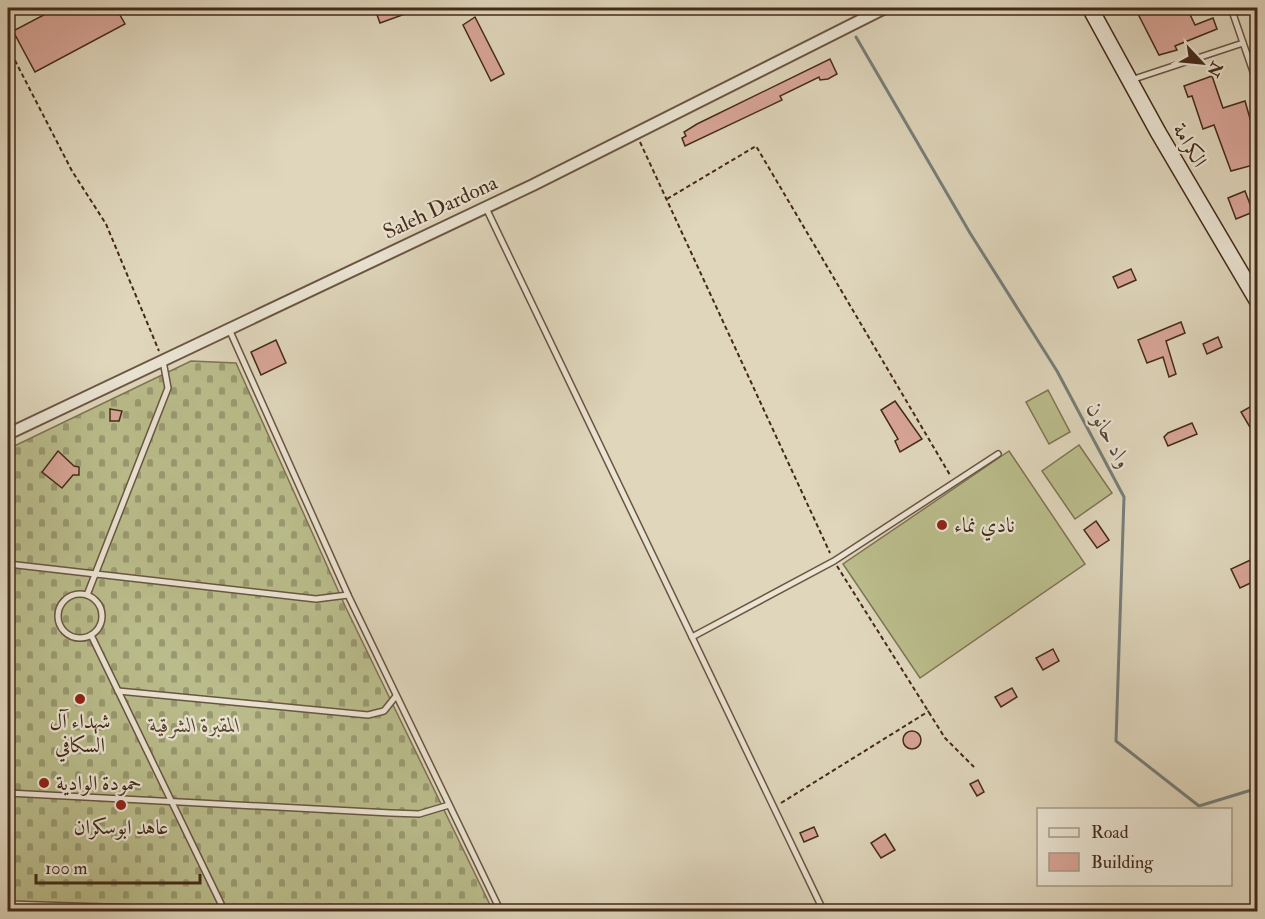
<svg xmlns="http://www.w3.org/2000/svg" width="1265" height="919" font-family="'IM FELL Double Pica',Amiri,serif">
  <defs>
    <pattern id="cemetery-stones" width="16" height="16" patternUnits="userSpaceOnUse" patternTransform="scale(1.5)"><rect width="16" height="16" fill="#babc8b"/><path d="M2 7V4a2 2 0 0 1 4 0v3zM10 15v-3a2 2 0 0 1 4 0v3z" fill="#999971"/></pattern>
  </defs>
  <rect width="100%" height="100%" fill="#dfd6bc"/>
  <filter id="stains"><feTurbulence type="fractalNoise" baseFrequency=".00333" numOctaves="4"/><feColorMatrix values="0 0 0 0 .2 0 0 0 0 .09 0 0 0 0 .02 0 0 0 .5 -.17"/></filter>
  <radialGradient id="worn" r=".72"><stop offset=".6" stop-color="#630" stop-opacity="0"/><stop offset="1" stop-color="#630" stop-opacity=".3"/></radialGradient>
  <polygon fill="url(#cemetery-stones)" stroke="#7f7352" stroke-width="1.5" points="191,361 236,363 346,608 493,911 8,912 8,449"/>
  <g fill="#babc8b" stroke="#7f7352" stroke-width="1.5">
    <polygon points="1048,390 1070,432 1049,444 1026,402"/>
    <polygon points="1079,445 1112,493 1075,519 1042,471"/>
    <polygon points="1009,451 1085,564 920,678 843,564"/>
  </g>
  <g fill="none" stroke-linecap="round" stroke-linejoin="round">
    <g stroke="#767e7a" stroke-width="3">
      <polyline points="833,8 840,14"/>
      <polyline points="856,37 970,233 1057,371 1124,497 1116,741 1199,806 1258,788"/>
    </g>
  </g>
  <g fill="#d8a597" stroke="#442a19" stroke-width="1.5">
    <polygon points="57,8 116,8 125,24 35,72 13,31"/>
    <polygon points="390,8 419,8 419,9 380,23 376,12"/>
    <polygon points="1135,8 1187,8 1195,25 1213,18 1217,29 1175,46 1177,50 1159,55"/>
    <polygon points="475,17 504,74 491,81 463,25"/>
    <polygon points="830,59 837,74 828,79 820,80 819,77 780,96 782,100 685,146 682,138 686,136 684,132 697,124"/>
    <polygon points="1212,76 1223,108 1245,101 1257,143 1257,164 1231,171 1214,125 1203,129 1192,96 1188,97 1184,86"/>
    <polygon points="1245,191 1253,212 1236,219 1228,198"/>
    <polygon points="1131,269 1136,280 1118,288 1113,277"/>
    <polygon points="1181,322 1185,333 1166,341 1176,374 1169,377 1163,357 1147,363 1138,340"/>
    <polygon points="1218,337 1222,347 1207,354 1203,344"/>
    <polygon points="276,340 286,363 261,375 251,352"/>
    <polygon points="895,401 922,439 900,452 895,441 898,439 881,410"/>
    <polygon points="1257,403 1257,426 1251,429 1241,412"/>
    <polygon points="110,409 122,411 119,421 110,421"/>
    <polygon points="1192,423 1197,434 1168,446 1164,437 1168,433"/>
    <polygon points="58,451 74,466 79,467 79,475 73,475 62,488 42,472"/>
    <polygon points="1096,521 1109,540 1097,548 1084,530"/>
    <polygon points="1257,557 1257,580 1240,588 1231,569"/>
    <polygon points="1053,649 1059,661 1043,670 1036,658"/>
    <polygon points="1012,688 1017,697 1001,707 995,697"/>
    <circle cx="912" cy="740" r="9"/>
    <polygon points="978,780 984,792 977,796 970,784"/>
    <polygon points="814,827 818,836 804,842 800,833"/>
    <polygon points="885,834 895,850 881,858 871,843"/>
  </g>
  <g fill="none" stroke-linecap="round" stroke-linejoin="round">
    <g stroke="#6b5542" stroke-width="8">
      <g id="lane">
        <polyline points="1231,8 1258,86"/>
        <polyline points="1131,80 1243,43"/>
        <polyline points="486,208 824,912"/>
        <polyline points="229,329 348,595 501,912"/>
        <polyline points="8,564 316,599 348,595"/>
        <circle cx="80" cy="616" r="22"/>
        <polyline points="87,595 168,388 163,361"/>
        <polyline points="91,635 225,912"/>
        <polyline points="692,637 834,561 998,454"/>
        <polyline points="118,691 368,715 384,711 396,696"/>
        <polyline points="8,793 391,813 419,814 449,805"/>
        <polyline points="8,904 261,912"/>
      </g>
    </g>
    <g stroke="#6b5542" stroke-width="14">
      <g id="street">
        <polyline points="8,434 533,185 885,8"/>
        <polyline points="1249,912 1258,909"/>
      </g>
    </g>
    <g stroke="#442a19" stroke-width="18">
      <polyline id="secondary" points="1090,8 1158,132 1258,302"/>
    </g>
    <g stroke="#442a19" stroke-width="2" stroke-dasharray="4.5 3" stroke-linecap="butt">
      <polyline points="8,47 72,171 106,224 159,351"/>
      <polyline points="640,142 830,553"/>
      <polyline points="667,199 756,146 950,475"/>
      <polyline points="837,566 945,738 974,767"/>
      <polyline points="781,803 929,711"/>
    </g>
    <use href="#lane" stroke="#eae4d3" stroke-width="5"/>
    <use href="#street" stroke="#eae4d3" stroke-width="10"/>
    <use href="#secondary" stroke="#eae4d3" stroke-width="15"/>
  </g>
  <g fill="#8f2418" stroke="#eae4d3" stroke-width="2">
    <circle cx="942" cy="525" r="6"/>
    <circle cx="80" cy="699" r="6"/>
    <circle cx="44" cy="783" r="6"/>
    <circle cx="121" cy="805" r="6"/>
  </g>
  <g text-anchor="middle" stroke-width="4.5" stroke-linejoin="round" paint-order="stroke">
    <g font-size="21" fill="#442a19" stroke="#eae4d3">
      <text transform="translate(1190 145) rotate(60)" y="7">الكرامة</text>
      <text transform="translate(440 207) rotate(-25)" y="7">Saleh Dardona</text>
    </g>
    <g font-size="21" fill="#442a19" stroke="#eae4d3" text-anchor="start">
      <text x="954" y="532">نادي نماء</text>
      <text x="80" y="728" text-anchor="middle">شهداء آل<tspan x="80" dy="24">السكافي</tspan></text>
      <text x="56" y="790">حمودة الوادية</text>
      <text x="121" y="834" text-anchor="middle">عاهد ابوسكران</text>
    </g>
    <g font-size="21" font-style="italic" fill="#5c4730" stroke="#eae4d3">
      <text x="195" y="732">المقبرة الشرقية</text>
    </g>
    <g font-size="22" font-style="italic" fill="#554639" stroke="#eae4d3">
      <text transform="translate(1110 435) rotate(62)" y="8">واد حانون</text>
    </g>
  </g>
  <rect width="1265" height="919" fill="none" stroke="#dfd6bc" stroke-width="30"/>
  <rect x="9" y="9" width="1247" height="901" fill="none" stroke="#442a19" stroke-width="3"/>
  <rect x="15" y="15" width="1235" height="889" fill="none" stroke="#442a19" stroke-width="1.5"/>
  <rect x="1037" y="808" width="195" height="78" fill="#eae4d3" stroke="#a89a89" stroke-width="1.5"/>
  <rect x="1049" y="828" width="30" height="9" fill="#eae4d3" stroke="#a89a89" stroke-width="1.5"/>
  <text x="1091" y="838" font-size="18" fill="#442a19">Road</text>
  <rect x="1049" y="853" width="30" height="18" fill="#d8a597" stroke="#a89a89" stroke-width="1.5"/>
  <text x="1091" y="868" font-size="18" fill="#442a19">Building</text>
  <g transform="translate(1202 63) rotate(116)" stroke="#eae4d3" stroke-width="4.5" paint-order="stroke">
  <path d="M0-4.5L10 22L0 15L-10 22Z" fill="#442a19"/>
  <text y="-9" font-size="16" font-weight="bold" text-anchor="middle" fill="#442a19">N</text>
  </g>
  <path d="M36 874v9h164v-9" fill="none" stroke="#442a19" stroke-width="3"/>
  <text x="45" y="874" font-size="18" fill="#442a19" stroke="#eae4d3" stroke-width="4.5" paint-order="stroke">100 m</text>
  <rect width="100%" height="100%" filter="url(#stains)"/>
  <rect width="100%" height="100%" fill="url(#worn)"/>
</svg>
